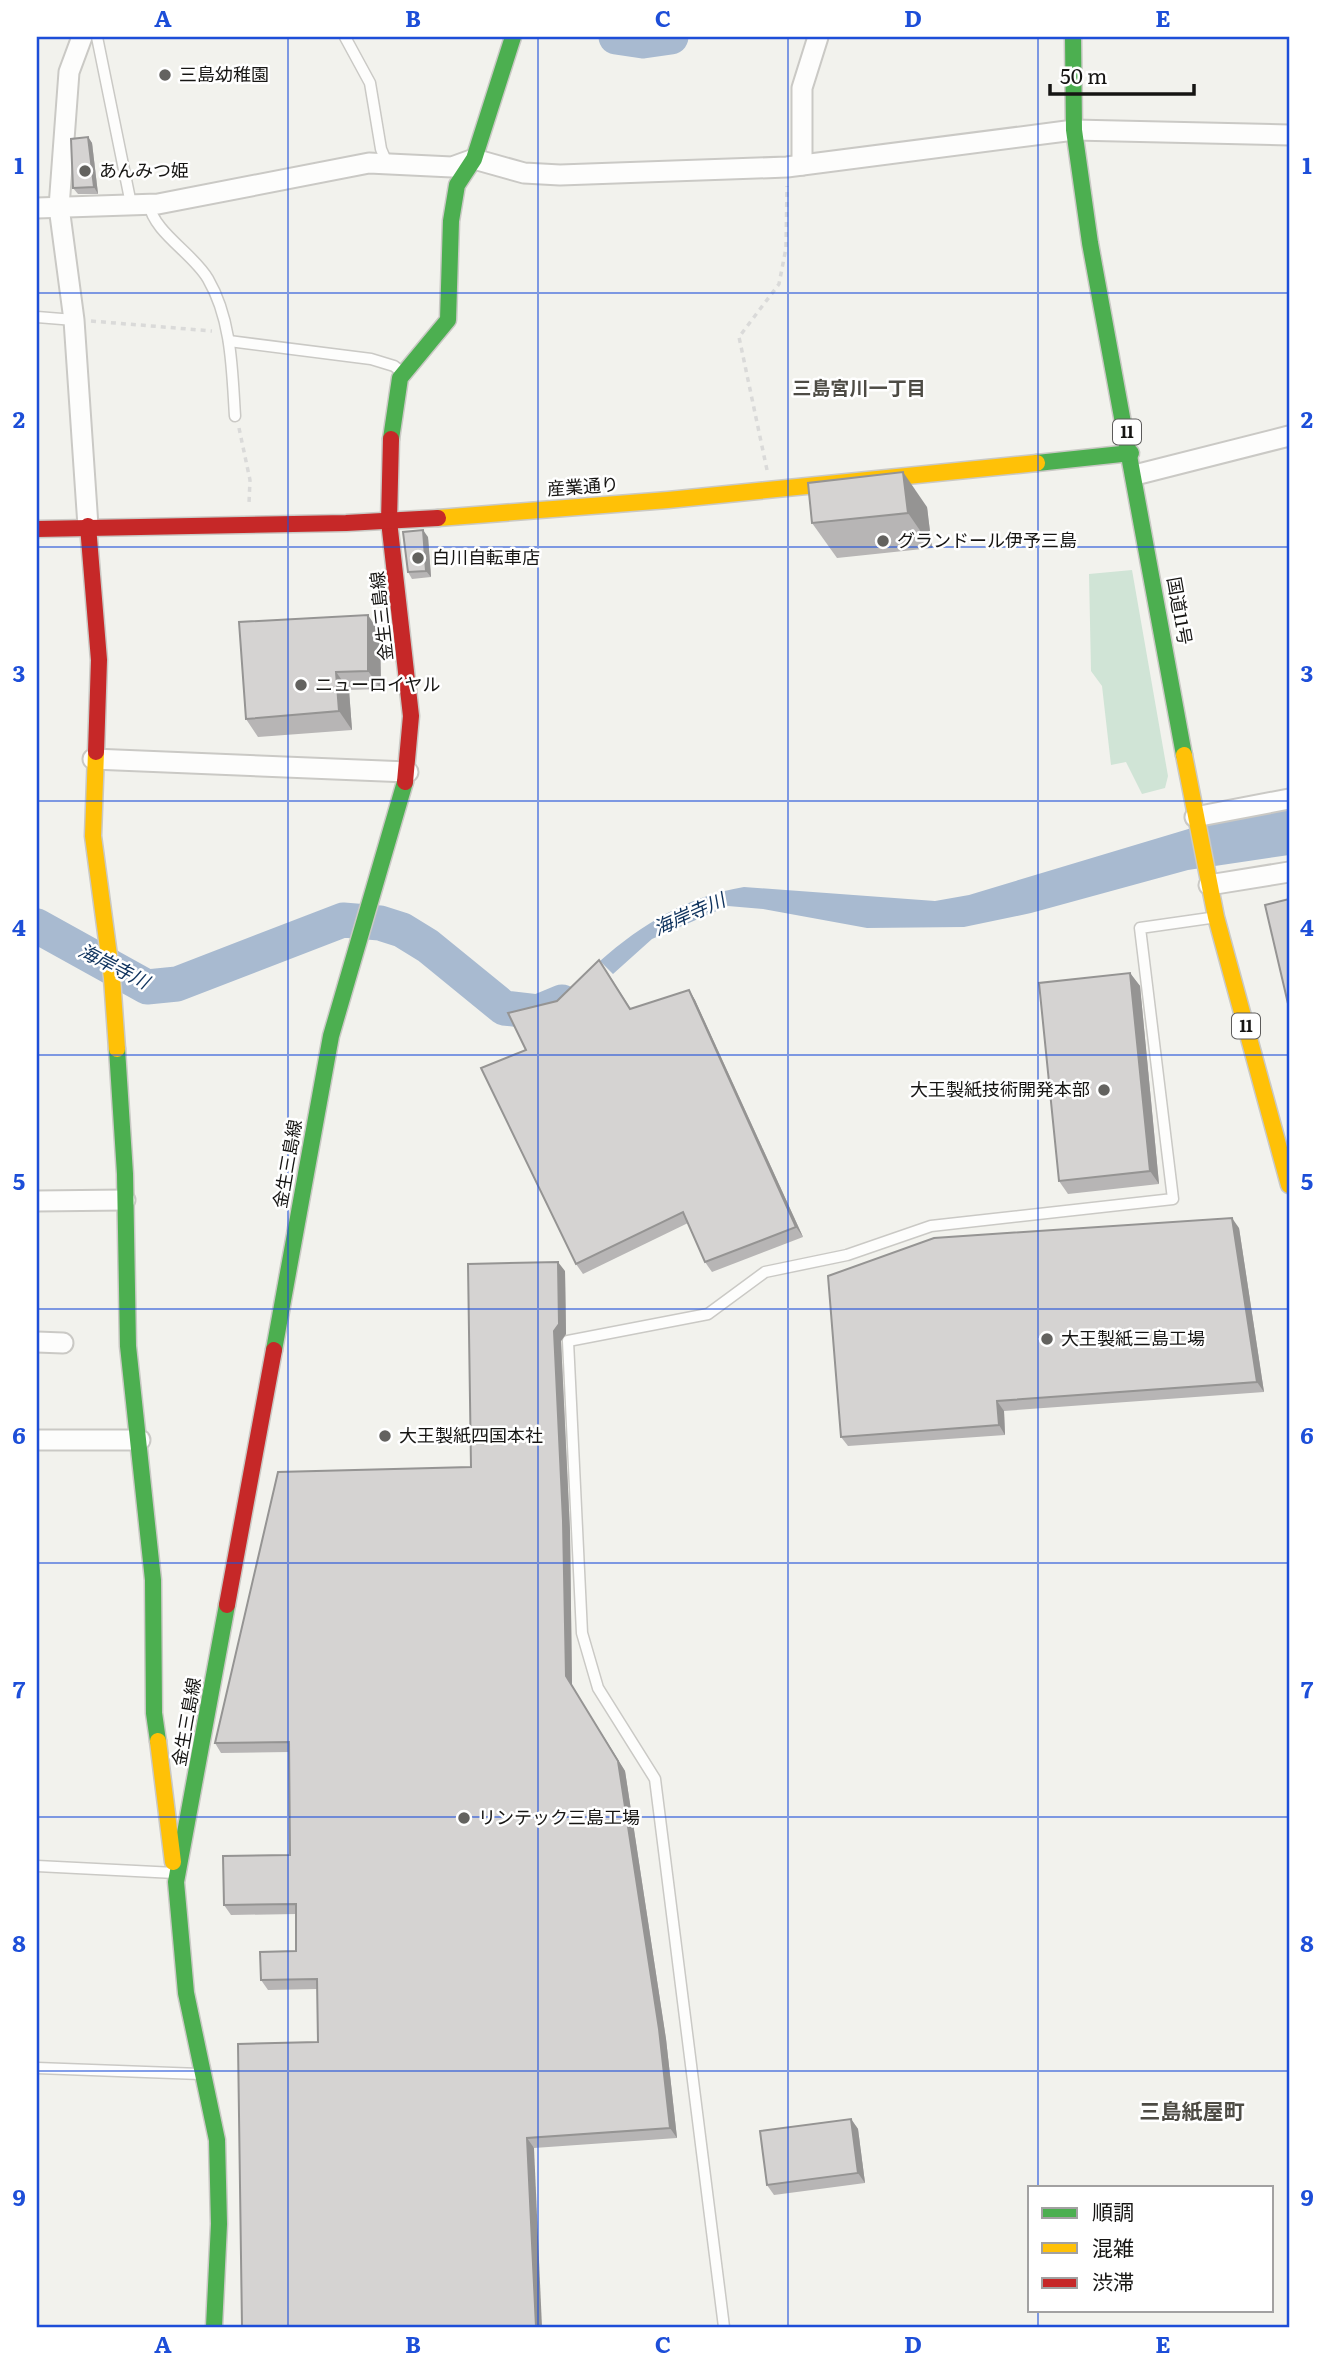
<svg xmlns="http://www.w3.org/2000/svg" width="1326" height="2364" font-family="Literata,'Noto Sans JP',serif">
  <rect width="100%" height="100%" fill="#f2f2ed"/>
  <polygon fill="#d0e4d6" points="1132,570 1168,776 1165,788 1142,794 1126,762 1111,765 1102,686 1091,671 1089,574"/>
  <path fill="#a8bad0" d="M 1289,807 L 1289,855 L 1188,870 L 1031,913 L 964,927 L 867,928 L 763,909 L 728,906 L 652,939 L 613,974 L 600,961 C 642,924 688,896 744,887 L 935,901 L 969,895 L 1215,821 Z"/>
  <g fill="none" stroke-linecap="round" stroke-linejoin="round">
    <g stroke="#a8bad0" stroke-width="35">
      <polyline points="616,37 643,41 671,37"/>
      <polyline points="37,926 147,987 177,984 343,920 380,923 402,930 428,946 504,1008 538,1012 562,1002"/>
    </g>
    <g stroke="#cac9c5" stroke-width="13">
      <g id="lane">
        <polyline points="97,37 131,204"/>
        <polyline points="345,37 370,83 381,149 387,163"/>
        <path d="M 149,204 C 154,233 193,253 208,279 C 232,320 232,371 235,416"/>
        <polyline points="37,317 74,320"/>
        <polyline points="229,341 371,359 394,366 403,373"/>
        <polyline points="37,1866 175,1873"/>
        <polyline points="37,2068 200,2074"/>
        <polyline points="724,2327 655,1779 598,1688 582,1633 568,1341 708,1314 765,1272 847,1255 931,1226 1173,1199 1140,928 1210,918"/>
      </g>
    </g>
    <g stroke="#cac9c5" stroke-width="23">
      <g id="street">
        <polyline points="82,37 69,72 59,207 74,320 88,526"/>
        <polyline points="802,165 802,88 818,37"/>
        <polyline points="37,208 158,204 369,163 452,167 474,159 524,173 560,175 787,167 1074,130 1289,135"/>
        <polyline points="1135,475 1289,436"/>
        <polyline points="93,759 408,772"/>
        <polyline points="1195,817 1289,799"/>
        <polyline points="1209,885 1289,872"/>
        <polyline points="37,1201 125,1200"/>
        <polyline points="37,1342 63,1343"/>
        <polyline points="37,1440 140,1440"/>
      </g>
    </g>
    <g stroke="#cac9c5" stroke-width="19">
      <g id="fast">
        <polyline points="1073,37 1074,130 1090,243 1184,755"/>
        <polyline points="391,439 400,378 448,320 451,221 457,185 474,159 513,37"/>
        <polyline points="1037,463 1131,453"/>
        <polyline points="117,1049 125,1174 128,1346 153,1580 154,1713 158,1741"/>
        <polyline points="274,1350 331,1036 405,782"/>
        <polyline points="214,2327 219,2224 217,2140 186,1993 176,1882 227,1605"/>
      </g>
    </g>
    <g stroke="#cac9c5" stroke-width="19">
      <g id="slow">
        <polyline points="438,518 668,500 1037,463"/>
        <polyline points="96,752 93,836 112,978 117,1049"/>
        <polyline points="1184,755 1216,917 1289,1185"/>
        <polyline points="158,1741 173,1862"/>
      </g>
    </g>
    <g stroke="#cac9c5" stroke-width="19">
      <g id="jam">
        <polyline points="391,439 389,521 411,716 405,782"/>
        <polyline points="88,526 99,660 96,752"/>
        <polyline points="37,529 346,523 438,518"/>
        <polyline points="227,1605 274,1350"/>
      </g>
    </g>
    <g stroke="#dadad9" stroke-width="3.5" stroke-dasharray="5 5" stroke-linecap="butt">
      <polyline points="91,321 212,331"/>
      <polyline points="239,428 250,480 249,503"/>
      <polyline points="767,470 739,337 779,284 786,248 787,186"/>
    </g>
    <use href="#lane" stroke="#fdfdfc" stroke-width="10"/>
    <use href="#street" stroke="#fdfdfc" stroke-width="19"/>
    <use href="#fast" stroke="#4caf50" stroke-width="16"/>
    <use href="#slow" stroke="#ffc107" stroke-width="16"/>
    <use href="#jam" stroke="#c62828" stroke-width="16"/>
  </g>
  <g fill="#b7b5b5">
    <polygon points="88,137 92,143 98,194 78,194 73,188"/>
    <polygon points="927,507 932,548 837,558 812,523"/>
    <polygon points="428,537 431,577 412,579 408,572"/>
    <polygon points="380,633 381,689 349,690 352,730 258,737 246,719"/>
    <polygon points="606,970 631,1009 689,990 695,1000 803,1237 712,1272 705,1262 688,1223 583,1274 576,1264 526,1050 557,1001"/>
    <polygon points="1130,973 1140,986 1159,1184 1068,1194 1059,1181"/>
    <polygon points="1239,1228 1264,1392 1004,1411 1005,1435 848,1446 841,1437"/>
    <polygon points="565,1271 566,1334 561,1341 570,1531 572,1686 625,1771 666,2039 677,2138 534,2148 318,2042 318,1989 268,1990 261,1980 296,1951 296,1914 231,1915 224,1905 290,1855 289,1752 221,1753 215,1743 471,1467"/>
    <polygon points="851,2119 858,2129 865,2183 774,2195 767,2185"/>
  </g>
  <g fill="#959493">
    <polygon points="88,137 92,143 98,194 94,187"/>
    <polygon points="903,472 927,507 932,548 908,513"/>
    <polygon points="423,530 428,537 431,577 426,571"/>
    <polygon points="368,615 380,633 381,689 368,671"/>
    <polygon points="336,672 349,690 352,730 339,711"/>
    <polygon points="1130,973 1140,986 1159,1184 1150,1171"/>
    <polygon points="689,990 695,1000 803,1237 796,1227"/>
    <polygon points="1232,1218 1239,1228 1264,1392 1257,1382"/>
    <polygon points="558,1262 565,1271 566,1334 561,1341 570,1531 572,1686 625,1771 666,2039 677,2138 670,2128 566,1676 554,1331"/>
    <polygon points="997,1401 1004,1411 1005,1435 999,1425"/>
    <polygon points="851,2119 858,2129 865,2183 858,2173"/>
    <polygon points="527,2138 534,2148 542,2327 536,2327"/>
  </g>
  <g fill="#d5d3d2" stroke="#959493" stroke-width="2">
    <polygon points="88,137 94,187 73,188 71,139"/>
    <polygon points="903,472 908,513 812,523 808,483"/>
    <polygon points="423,530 426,571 408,572 403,532"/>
    <polygon points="368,615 368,671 336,672 339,711 246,719 239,622"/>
    <polygon points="1289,899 1289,1008 1265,905"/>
    <polygon points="599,960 630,1009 689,990 796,1227 705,1262 683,1212 576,1264 481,1068 526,1050 508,1013 557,1001"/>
    <polygon points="1130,973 1150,1171 1059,1181 1039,983"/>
    <polygon points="1232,1218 1257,1382 997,1401 999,1425 841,1437 828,1276 934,1238"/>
    <polygon points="558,1262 559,1324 554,1331 563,1521 566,1676 618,1761 659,2029 670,2128 527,2138 536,2327 242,2327 238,2044 318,2042 317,1979 261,1980 260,1952 296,1951 296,1904 224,1905 223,1856 290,1855 289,1742 215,1743 278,1472 471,1467 468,1264"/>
    <polygon points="851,2119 858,2173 767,2185 760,2131"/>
  </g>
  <path fill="none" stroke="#1d4ed8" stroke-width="2" stroke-opacity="0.55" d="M 288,37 L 288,2327M 538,37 L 538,2327M 788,37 L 788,2327M 1038,37 L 1038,2187M 37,293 L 1289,293M 37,547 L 1289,547M 37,801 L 1289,801M 37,1055 L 1289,1055M 37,1309 L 1289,1309M 37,1563 L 1289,1563M 37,1817 L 1289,1817M 37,2071 L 1289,2071M 1038,2310 L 1038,2327"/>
  <g fill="#63625f" stroke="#fff" stroke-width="2.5">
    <circle cx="165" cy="75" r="7"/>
    <circle cx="85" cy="171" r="7"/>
    <circle cx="883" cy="541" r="7"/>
    <circle cx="418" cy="558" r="7"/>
    <circle cx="301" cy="685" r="7"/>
    <circle cx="1104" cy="1090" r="7"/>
    <circle cx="1047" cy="1339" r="7"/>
    <circle cx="385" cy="1436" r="7"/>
    <circle cx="464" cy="1818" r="7"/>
  </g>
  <g text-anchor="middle" stroke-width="5" stroke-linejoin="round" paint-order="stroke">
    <g fill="#fff" stroke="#5c5b5a" stroke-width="2">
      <rect x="1113" y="419.5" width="28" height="25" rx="5"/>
      <rect x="1232" y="1013.5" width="28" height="25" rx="5"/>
    </g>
    <g font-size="16" font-weight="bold" fill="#161513">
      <text x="1127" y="438">11</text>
      <text x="1246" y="1032">11</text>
    </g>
    <g font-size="18" fill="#161513" stroke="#fff" text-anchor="start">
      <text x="179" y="81">三島幼稚園</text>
      <text x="99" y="177">あんみつ姫</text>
      <text x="897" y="547">グランドール伊予三島</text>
      <text x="432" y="564">白川自転車店</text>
      <text x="315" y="691">ニューロイヤル</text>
      <text x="1090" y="1096" text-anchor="end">大王製紙技術開発本部</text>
      <text x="1061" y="1345">大王製紙三島工場</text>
      <text x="399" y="1442">大王製紙四国本社</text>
      <text x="478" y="1824">リンテック三島工場</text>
    </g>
    <g font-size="18" fill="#161513" stroke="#fff">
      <text transform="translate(583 487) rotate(-4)" y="6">産業通り</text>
      <text transform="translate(1179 611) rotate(80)" y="6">国道11号</text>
      <text transform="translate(382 616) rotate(-96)" y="6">金生三島線</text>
      <text transform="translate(288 1164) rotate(-80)" y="6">金生三島線</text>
      <text transform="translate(187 1722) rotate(-80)" y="6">金生三島線</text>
    </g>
    <g font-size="19" font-weight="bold" fill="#4d4b44" stroke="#fff">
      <text x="859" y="395">三島宮川一丁目</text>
    </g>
    <g font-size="19" font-style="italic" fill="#0f335e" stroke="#fff">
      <text transform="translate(689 914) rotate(-24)" y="7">海岸寺川</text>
      <text transform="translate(114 966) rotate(27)" y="7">海岸寺川</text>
    </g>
    <g font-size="21" font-weight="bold" fill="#4d4b44" stroke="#fff">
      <text x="1192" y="2119">三島紙屋町</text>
    </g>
  </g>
  <rect width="1326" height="2364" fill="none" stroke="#ffffff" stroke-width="77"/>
  <rect x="1028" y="2186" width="245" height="126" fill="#ffffff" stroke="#a2a1a1" stroke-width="2"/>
  <rect x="1042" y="2208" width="35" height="10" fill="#4caf50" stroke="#a2a1a1" stroke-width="2"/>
  <text x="1092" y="2220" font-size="21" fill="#161513">順調</text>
  <rect x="1042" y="2243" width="35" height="10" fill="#ffc107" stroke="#a2a1a1" stroke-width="2"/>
  <text x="1092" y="2256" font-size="21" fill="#161513">混雑</text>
  <rect x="1042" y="2278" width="35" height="10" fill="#c62828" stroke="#a2a1a1" stroke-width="2"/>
  <text x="1092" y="2290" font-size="21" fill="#161513">渋滞</text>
  <path d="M1050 84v10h144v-10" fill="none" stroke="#161513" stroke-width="3.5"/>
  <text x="1060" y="84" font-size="21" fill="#161513" stroke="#ffffff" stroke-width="5" paint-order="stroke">50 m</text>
  <rect x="38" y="38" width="1250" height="2288" fill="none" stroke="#1d4ed8" stroke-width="2.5"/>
  <g font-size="23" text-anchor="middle" font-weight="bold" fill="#1d4ed8">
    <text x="163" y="27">A</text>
    <text x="413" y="27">B</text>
    <text x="663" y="27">C</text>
    <text x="913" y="27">D</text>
    <text x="1163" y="27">E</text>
    <text x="19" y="174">1</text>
    <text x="1307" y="174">1</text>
    <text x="19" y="428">2</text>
    <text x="1307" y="428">2</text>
    <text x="19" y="682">3</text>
    <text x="1307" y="682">3</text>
    <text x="19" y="936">4</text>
    <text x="1307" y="936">4</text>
    <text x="19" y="1190">5</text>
    <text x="1307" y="1190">5</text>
    <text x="19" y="1444">6</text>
    <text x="1307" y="1444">6</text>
    <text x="19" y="1698">7</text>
    <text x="1307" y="1698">7</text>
    <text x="19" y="1952">8</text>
    <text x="1307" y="1952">8</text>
    <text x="19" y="2206">9</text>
    <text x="1307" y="2206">9</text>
    <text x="163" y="2353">A</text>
    <text x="413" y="2353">B</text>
    <text x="663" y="2353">C</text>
    <text x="913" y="2353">D</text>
    <text x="1163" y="2353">E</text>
  </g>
</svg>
